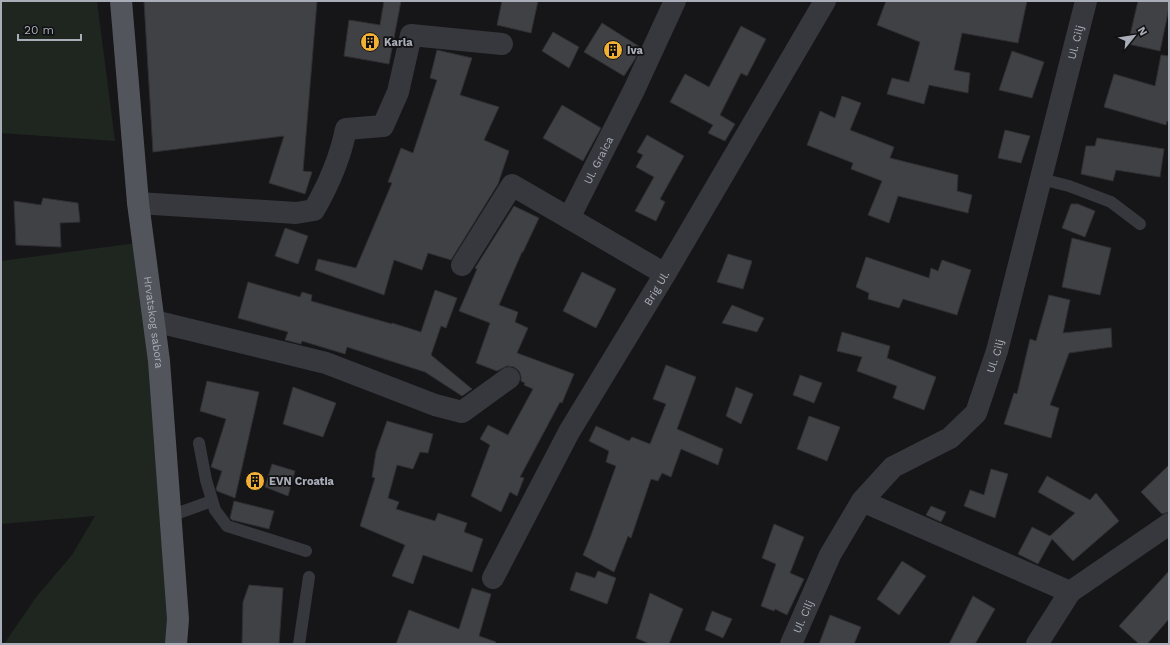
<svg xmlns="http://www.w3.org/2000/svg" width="1170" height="645" font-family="'Work Sans',sans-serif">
  <rect width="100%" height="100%" fill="#161618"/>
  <g fill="#1e261f">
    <polygon points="1,1 97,1 115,141 1,133"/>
    <polygon points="144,242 176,644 4,644 37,596 72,555 95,516 1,524 1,261"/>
  </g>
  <g fill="#404145" stroke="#303034">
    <polygon points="144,1 317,1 303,171 312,172 305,194 269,183 284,136 153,152"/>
    <polygon points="384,1 401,1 389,64 344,56 349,20 380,25"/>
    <polygon points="502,1 538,1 531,33 497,25"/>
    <polygon points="886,1 1027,1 1018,43 962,33 954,70 970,73 968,93 929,85 924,104 887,94 892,78 909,82 920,42 877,25"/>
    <polygon points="1138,1 1169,1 1169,8 1160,51 1128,44"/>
    <polygon points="602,23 640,47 635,59 624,76 584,52"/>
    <polygon points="741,26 766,39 747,76 741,73 720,115 735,124 725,141 708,133 713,125 670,102 685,74 709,87"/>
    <polygon points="553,32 579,47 569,68 542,51"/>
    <polygon points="437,50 472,58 460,95 499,107 484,140 509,151 498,184 451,260 428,253 422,270 394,260 384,295 315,270 318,259 356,268 392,183 388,182 401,148 413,153 437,80 430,78"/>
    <polygon points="1012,51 1044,62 1032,98 999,90"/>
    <polygon points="1161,55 1169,56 1169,122 1167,121 1166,125 1104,107 1114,74 1155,86"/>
    <polygon points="842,96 861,103 850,130 894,147 890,158 958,175 957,191 972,195 968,213 898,196 889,223 868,215 882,181 851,169 853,163 807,145 820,111 835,118"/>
    <polygon points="562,105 601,128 583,161 543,138"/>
    <polygon points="1005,130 1030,136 1021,163 998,158"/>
    <polygon points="647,135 684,156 660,199 665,202 656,221 635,211 654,177 636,167 643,155 637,152"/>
    <polygon points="1097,138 1164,149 1160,177 1116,170 1113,181 1081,174 1086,146 1095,146"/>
    <polygon points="43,198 78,203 80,222 60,223 61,247 16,245 14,201 41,205"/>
    <polygon points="1071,204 1078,204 1095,211 1085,237 1062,228"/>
    <polygon points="514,206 539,218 523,252 522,252 499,305 518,312 515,322 528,328 517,353 574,374 562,403 560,402 520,477 524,478 517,496 510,492 501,512 471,496 490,445 480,439 488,425 508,435 533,389 524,385 525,383 521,381 521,376 519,371 514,367 507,366 497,371 476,363 490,323 459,311 477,269 475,268"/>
    <polygon points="285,228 308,236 298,264 275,256"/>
    <polygon points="1072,238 1111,248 1100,295 1062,287"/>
    <polygon points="728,254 752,261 743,289 717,282"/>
    <polygon points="866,257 929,278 931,268 938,271 942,260 971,270 957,315 903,299 899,308 868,299 869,293 856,287"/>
    <polygon points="582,272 616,289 596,328 563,311"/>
    <polygon points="248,282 300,297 302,292 312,295 311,301 392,324 392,323 421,332 435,290 457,298 446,328 441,326 431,355 472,389 462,396 425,372 347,347 345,354 302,341 301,344 285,340 288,332 238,318"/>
    <polygon points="1049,295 1070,300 1063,333 1111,328 1112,347 1069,353 1050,405 1059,408 1051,438 1004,424 1014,393 1017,394 1030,339 1036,341"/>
    <polygon points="732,305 764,318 757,332 722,323"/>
    <polygon points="842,332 890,346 887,358 936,377 924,410 893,398 897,386 857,371 862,357 837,351"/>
    <polygon points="666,365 696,377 677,429 723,449 718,465 681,449 671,477 662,473 658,481 651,479 631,538 628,536 614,572 583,555 590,538 616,466 606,462 609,451 589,441 596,426 629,441 632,437 650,444 666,404 653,399"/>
    <polygon points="800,375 822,383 814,403 793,395"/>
    <polygon points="207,381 259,392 235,498 217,491 216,489 222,471 211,467 226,419 200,411"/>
    <polygon points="293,387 336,403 323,437 283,424"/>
    <polygon points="736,387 753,394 741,424 726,416"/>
    <polygon points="809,416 840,427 827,461 797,449"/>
    <polygon points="387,421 433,434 428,453 420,452 413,469 397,465 388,498 399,502 396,509 435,521 438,513 467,523 464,532 483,539 472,572 423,555 413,584 392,576 405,545 360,526 375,478 372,477 376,452"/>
    <polygon points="272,464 295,471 288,496 265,487"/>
    <polygon points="1169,465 1169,512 1162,514 1141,492"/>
    <polygon points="991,469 1008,474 995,518 964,506 970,490 984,495"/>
    <polygon points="1047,476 1090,500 1096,493 1119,521 1073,561 1052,539 1038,564 1018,554 1032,527 1050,536 1075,513 1038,492"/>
    <polygon points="234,501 274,511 269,529 232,520 230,518"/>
    <polygon points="931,506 946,512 941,522 926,515"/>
    <polygon points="774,524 804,537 790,573 804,579 787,615 775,609 774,611 761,606 776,564 762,558"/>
    <polygon points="902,561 926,576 899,615 877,599"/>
    <polygon points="598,571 616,578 607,604 570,590 576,572 595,578"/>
    <polygon points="1169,571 1169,619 1147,644 1139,644 1119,626"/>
    <polygon points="249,585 283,588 279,644 242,644 243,602"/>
    <polygon points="472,588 491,594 479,636 496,642 495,644 396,644 409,610 459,629"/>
    <polygon points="650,593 683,609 669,644 650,644 636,638"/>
    <polygon points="973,596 995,609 975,644 949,644"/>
    <polygon points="712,611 732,619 723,638 705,630"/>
    <polygon points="830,615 861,627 854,644 819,644"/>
  </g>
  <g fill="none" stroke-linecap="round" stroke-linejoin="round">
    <g stroke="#37383d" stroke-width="12">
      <polyline points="1041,179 1069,186 1111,202 1140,224"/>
      <polyline points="199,443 206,480 215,510 227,526 306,551"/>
      <polyline points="170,516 212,501"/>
      <polyline points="299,644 309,577"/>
    </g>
    <g stroke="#37383d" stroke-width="22">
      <path d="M 138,203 L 296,213 L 314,210 C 329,184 340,159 346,129 L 383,126 L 398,92 L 411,35 L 502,44"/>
      <polyline points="462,265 512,185 569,218"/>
      <path id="s1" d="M 665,274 L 569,218 L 634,90 L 675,1"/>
      <polyline points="154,321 326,363 435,405 462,412 509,378"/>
      <polyline points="862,501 1070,592"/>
      <path id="s2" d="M 493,578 L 569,432 L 665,274 L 825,1"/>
      <path id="s3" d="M 791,644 L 830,555 L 862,501 L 893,467 L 950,438 L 976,413 L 997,351 L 1086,1"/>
      <polyline points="1037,644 1070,592 1169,524"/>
    </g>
    <path stroke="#53555c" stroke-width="22" id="s4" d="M 121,1 L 138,203 L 159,361 L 178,619 L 176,644"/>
  </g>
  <defs>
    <g id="building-disc" transform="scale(1)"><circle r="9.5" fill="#f2b134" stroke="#111113"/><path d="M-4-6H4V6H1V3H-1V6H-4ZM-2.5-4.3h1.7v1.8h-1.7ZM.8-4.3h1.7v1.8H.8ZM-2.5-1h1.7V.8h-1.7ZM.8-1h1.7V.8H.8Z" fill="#111"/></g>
  </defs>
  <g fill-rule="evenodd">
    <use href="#building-disc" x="370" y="42"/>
    <use href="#building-disc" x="613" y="50"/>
    <use href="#building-disc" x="255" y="481"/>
  </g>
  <g text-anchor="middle" stroke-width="3.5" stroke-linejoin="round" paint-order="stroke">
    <g font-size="11" font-weight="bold" fill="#a8adb8" stroke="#111113" text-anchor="start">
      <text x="384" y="46">Karla</text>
      <text x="627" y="54">Iva</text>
      <text x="269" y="485">EVN Croatia</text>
    </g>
    <g font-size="11" fill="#a8adb8" stroke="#111113">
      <text dy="4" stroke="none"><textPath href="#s3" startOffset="690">Ul. Cilj</textPath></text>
      <text dy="4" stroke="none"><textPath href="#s1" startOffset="176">Ul. Graica</textPath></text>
      <text dy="4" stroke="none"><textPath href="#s2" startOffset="333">Brig Ul.</textPath></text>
      <text dy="4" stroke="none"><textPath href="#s4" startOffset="323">Hrvatskog sabora</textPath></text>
      <text dy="4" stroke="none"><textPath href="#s3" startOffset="366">Ul. Cilj</textPath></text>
      <text dy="4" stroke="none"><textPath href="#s3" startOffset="30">Ul. Cilj</textPath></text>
    </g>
  </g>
  <rect width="1170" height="645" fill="none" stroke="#a8adb8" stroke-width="4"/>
  <g transform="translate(1134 36) rotate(60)" stroke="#111113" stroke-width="3" paint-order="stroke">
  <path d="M0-3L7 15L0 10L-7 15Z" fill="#a8adb8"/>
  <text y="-6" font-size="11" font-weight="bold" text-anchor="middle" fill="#a8adb8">N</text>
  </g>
  <path d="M18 34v6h63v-6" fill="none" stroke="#a8adb8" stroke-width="2"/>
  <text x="24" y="34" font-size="12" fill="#a8adb8" stroke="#111113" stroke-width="3" paint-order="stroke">20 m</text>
</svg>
